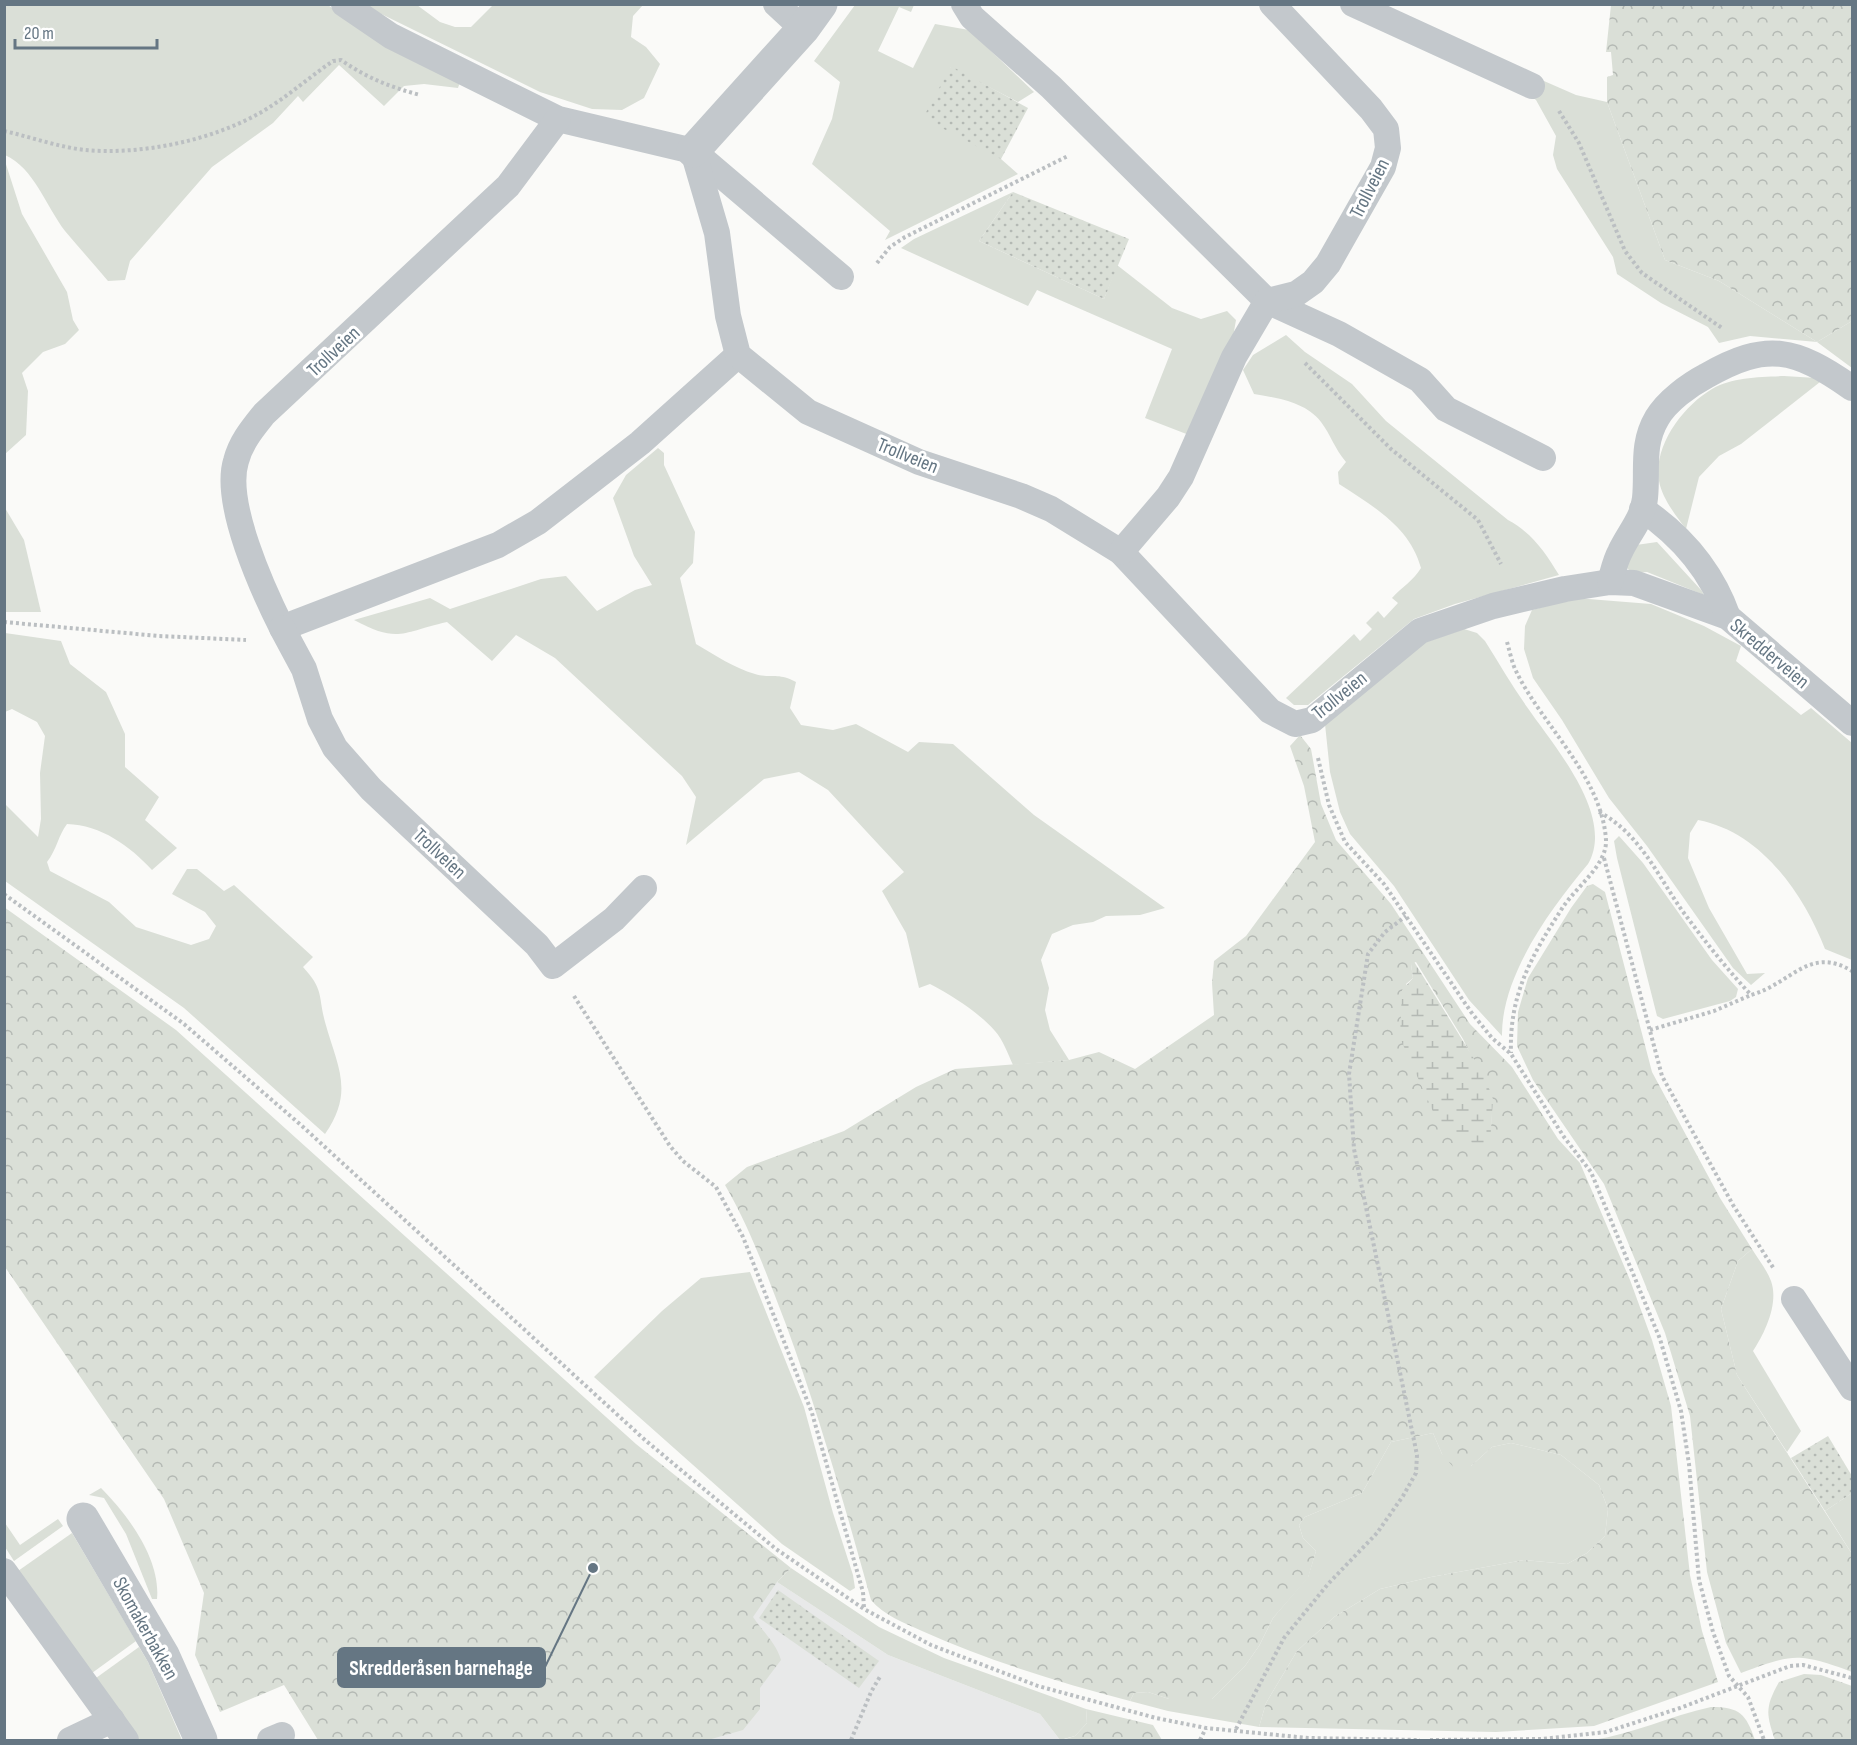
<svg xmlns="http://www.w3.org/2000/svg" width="1857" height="1745" font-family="'Sofia Sans Condensed',sans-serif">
  <defs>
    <pattern id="forest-crowns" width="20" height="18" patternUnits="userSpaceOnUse" patternTransform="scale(1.5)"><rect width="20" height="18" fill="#dadfd7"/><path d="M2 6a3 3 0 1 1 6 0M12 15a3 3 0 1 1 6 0" fill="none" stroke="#b4b9b4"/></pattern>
    <pattern id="wetland-marsh" width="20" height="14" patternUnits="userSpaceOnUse" patternTransform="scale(1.5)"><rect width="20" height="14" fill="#dadfd7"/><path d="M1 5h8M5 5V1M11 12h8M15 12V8" fill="none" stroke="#b4b9b4"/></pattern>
    <pattern id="park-dots" width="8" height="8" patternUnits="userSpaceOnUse" patternTransform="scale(1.5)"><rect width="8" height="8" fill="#dadfd7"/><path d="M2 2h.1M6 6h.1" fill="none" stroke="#b4b9b4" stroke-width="1.8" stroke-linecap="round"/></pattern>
  </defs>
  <rect width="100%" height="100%" fill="#fafaf8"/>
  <polygon fill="#e8e9e9" points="777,1582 888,1655 1040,1714 1060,1740 471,1740"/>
  <g fill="#dadfd7">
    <path d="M 5,5 L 328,5 L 348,20 L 460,82 L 458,88 L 424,84 L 404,86 L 384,106 L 339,65 L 303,102 L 298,96 L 273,123 L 212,167 L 130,261 L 125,280 L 108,281 C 94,264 79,248 65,231 C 46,206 34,168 5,155 Z"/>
    <polygon points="363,5 417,5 440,22 455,27 471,27 493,5 643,5 633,16 631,37 646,47 660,64 644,98 622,110 592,109 540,92"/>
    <polygon points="855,5 914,5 911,12 899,7 878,51 913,68 935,24 969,30 1034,92 1018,102 950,67 1001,159 1018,174 885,240 890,231 812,164 832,119 840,82 814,61"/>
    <polygon points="1544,81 1576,95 1607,102 1665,260 1719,281 1817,342 1852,321 1852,368 1817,342 1750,336 1719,343 1708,327 1661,303 1617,274 1613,257 1557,169 1553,155 1556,136 1536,100 1526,92"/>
    <polygon points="4,158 22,214 67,292 73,320 79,330 65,344 43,352 22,373 28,391 26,435 5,454"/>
    <polygon points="1013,192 979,241 1104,299 1117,265 1172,308 1201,319 1227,311 1236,320 1232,343 1189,435 1145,418 1172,349 1037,290 1028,306 901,248 914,239"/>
    <path d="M 1286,335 L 1305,352 L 1352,384 L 1386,421 L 1508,520 C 1532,533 1545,552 1559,575 L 1455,604 L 1414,619 L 1308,705 L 1294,705 L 1286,698 L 1354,634 L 1360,641 L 1372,629 L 1366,623 L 1378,611 L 1384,618 L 1398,603 L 1392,598 C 1403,586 1413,581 1421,568 C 1410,527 1373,506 1339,484 L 1338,472 L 1346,462 C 1334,448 1331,435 1321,422 C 1306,402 1277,398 1254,394 L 1243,370 L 1253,355 Z"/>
    <path d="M 1784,376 L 1816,378 L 1820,382 L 1741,444 L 1719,456 L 1699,477 L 1686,529 C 1676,516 1662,498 1659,481 C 1653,446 1683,406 1712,389 C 1732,377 1760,377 1784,376 Z"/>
    <path d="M 658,448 L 664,453 L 664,465 L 695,532 L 693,563 L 680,578 L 696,644 C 715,655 734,668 755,674 C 772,679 777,672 796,682 L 790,708 L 801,725 L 833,730 L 856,724 L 908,752 L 919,742 L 953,744 L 1034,815 L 1165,908 L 1140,915 L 1106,916 L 1093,922 L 1073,925 L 1052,934 L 1041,960 L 1049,988 L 1045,1010 L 1050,1030 L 1069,1060 L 1013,1065 C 1008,1054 1003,1040 995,1031 C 978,1012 953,996 930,984 L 919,988 L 906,933 L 882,891 L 904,872 L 828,790 L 799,772 L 764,779 L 686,845 L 696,797 L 682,776 L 555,658 L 516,635 L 492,661 L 447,622 C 402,632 399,644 354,620 L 430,598 L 450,609 L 541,579 L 566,576 L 597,611 L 635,590 L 652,585 L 634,556 L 613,498 L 626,475 Z"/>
    <polygon points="5,508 24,540 41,612 5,612"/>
    <polygon points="1657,542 1702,591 1704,595 1647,572 1634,573 1625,567 1636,545"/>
    <path d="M 1576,598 L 1651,604 L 1704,626 L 1741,646 L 1736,661 L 1801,715 L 1811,708 L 1852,743 L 1852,960 L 1825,949 C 1803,893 1761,832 1698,820 L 1690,833 L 1688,858 L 1709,908 L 1747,974 L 1765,973 L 1751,985 L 1733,968 L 1647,846 L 1609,798 L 1562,720 L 1533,678 L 1524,649 L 1525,626 L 1532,610 Z"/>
    <path d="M 1464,629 L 1477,633 L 1485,641 C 1499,663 1512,686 1527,707 C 1553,745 1616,816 1588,864 C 1551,908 1501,976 1502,1036 L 1469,1000 L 1394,886 L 1350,834 L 1340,812 L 1330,772 L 1325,724 L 1417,645 Z"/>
    <path d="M 5,633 L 61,641 L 70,664 L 106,692 L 125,734 L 125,767 L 159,797 L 145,820 L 177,848 L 152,870 C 130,846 101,825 67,824 C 58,836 57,849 47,862 L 50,871 L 109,902 L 136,927 L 191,945 L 209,939 L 216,926 L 205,912 L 172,894 L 187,869 L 197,869 L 224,891 L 234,885 L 313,957 L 303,967 C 324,990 318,995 325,1022 C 337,1066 355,1091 325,1134 L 184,1008 L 5,881 L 5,804 L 38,837 L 41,819 L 40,773 L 45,736 L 37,722 L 12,709 L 5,712 Z"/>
    <polygon points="1619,836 1643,863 1712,960 1738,989 1736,997 1730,1001 1663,1019 1657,1016 1617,858 1614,841"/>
    <path d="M 1752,1249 C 1758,1259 1767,1270 1771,1281 C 1779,1303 1765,1333 1753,1351 L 1801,1431 L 1787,1452 L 1737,1375 L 1721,1309 L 1738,1261 Z"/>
    <polygon points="750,1272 804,1407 833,1513 853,1575 855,1588 850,1591 782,1544 594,1377 662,1311 701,1278"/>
    <polygon points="1433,1433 1442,1454 1471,1466 1492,1447 1511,1443 1561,1455 1599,1485 1608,1509 1605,1536 1587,1553 1567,1564 1524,1560 1431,1577 1380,1589 1334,1617 1297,1651 1266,1703 1259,1727 1168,1711 1130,1701 1134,1693 1148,1692 1169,1699 1212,1699 1245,1666 1259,1646 1273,1618 1308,1577 1316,1551 1303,1538 1299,1525 1305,1517 1362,1493 1391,1442"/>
    <path d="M 101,1488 C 127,1514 161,1559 157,1599 L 152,1599 L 126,1534 L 104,1498 L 89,1495 Z"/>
    <polygon points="1852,1493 1852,1554 1825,1511"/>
    <polygon points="58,1519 63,1526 14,1561 5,1547 5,1523 20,1545"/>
    <polygon points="72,1533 136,1641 92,1673 18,1571"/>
    <polygon points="791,1568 879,1627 944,1658 1086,1709 1087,1723 1075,1736 1060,1740 1040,1714 888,1655 777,1582"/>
    <polygon points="139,1647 148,1662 182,1740 139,1740 96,1678"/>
  </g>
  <g fill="url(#forest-crowns)" fill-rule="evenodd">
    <polygon points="1611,5 1852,5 1852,321 1817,342 1719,281 1665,260 1607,102 1607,77 1613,75 1611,52 1606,52"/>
    <path d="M 1300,735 L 1311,749 L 1321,804 L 1336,840 L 1391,904 L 1470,1024 L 1512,1067 L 1558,1139 L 1580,1163 L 1598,1205 L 1630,1280 L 1652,1340 L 1671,1406 L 1690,1575 L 1702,1631 L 1718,1682 L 1594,1726 L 1496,1732 L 1259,1727 L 1266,1703 L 1297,1651 L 1334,1617 L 1380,1589 L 1431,1577 L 1524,1560 L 1567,1564 L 1587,1553 L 1605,1536 L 1608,1509 L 1599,1485 L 1561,1455 L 1511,1443 L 1492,1447 L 1471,1466 L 1455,1469 L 1442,1454 L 1433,1433 L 1391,1442 L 1362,1493 L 1305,1517 L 1299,1525 L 1303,1538 L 1316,1551 L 1308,1578 L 1273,1618 L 1259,1646 L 1245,1666 L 1212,1699 L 1169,1699 L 1148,1692 L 1134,1693 L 1130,1701 C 1058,1682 989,1661 922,1631 C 905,1623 883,1615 871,1600 C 845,1507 819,1414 785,1322 C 767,1275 750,1228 725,1185 L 747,1167 L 844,1131 L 916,1087 L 955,1069 L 1069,1060 L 1099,1052 L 1135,1069 L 1214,1015 L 1212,983 L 1214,961 L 1246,936 L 1315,842 L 1304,786 L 1290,746 ZM 1416,962 L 1463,1039 L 1492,1099 L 1491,1128 L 1406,984 L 1413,978 L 1411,964 Z"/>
    <path d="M 1593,884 L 1605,892 L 1652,1072 L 1720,1198 L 1752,1249 L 1738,1261 L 1721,1309 L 1737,1375 L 1852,1554 L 1852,1672 C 1800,1653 1793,1653 1741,1673 L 1726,1643 L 1707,1572 L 1690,1416 L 1665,1333 L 1604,1184 L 1533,1080 L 1517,1046 L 1518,1012 L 1528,978 L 1571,908 L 1587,886 Z"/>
    <path d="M 4,907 L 176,1030 L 636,1444 L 791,1568 L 777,1582 L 753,1617 C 763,1632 776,1643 781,1660 L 760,1688 L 760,1709 L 743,1730 L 708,1740 L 318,1740 L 284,1685 L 220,1712 L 195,1655 L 204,1593 L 164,1499 L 5,1267 Z"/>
    <path d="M 1804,1674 L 1821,1675 L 1852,1686 L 1852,1740 L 1775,1740 C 1766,1714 1765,1707 1779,1682 Z"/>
    <path d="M 1711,1707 C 1740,1707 1746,1714 1755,1740 L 1593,1740 C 1633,1734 1670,1716 1711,1707 Z"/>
    <polygon points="1086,1709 1153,1725 1162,1740 1062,1740 1075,1736 1087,1723"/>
  </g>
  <polygon fill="url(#wetland-marsh)" points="1413,960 1484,1075 1493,1099 1490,1143 1482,1149 1448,1128 1435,1116 1400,1038 1402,990 1413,978 1411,964"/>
  <g fill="url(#park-dots)">
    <polygon points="951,66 1028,108 1001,159 923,118"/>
    <polygon points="1013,192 1129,239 1104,299 979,241"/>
    <polygon points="1828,1436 1852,1476 1852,1493 1825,1511 1791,1458"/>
    <polygon points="778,1590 879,1661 859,1688 759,1618"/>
  </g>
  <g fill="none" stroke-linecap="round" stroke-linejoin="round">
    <g stroke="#bbbfc2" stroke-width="4" stroke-dasharray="3 3" stroke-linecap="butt">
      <polyline points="1559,111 1579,143 1625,251 1642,273 1722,328"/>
      <path d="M 4,131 C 31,137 58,147 85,150 C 141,155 209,141 258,114 C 285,99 308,78 333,61 L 341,60 C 367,78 390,87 420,95"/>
      <polyline points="877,263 890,247 905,237 1068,156"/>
      <polyline points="1305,363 1391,449 1478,520 1501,564"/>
      <polyline points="4,622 159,636 246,640"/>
      <path d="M 1507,642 C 1510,652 1512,664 1517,673 C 1543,726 1602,777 1606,840 C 1607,865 1577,886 1563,907 C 1532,955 1509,994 1511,1053"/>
      <polyline points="1318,758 1329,805 1345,842 1384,884 1471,1012 1492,1038 1511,1054 1564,1137 1591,1172 1660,1339 1681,1411 1689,1464 1699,1580 1713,1632 1729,1676 1748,1697 1764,1740"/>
      <path d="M 1599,812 C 1639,833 1657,874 1681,909 C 1703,939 1726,968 1751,995 C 1791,984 1809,945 1852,971"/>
      <polyline points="1604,858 1662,1076 1733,1205 1774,1269"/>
      <polyline points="4,894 184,1024 302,1126 645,1440 776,1549 864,1609 931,1645 1038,1686 1156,1718 1206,1728 1308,1738 1420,1740"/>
      <polyline points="574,996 670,1146 683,1161 716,1187 743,1237 812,1413 863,1592 864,1608"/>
      <polyline points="1650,1030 1714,1011 1751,995"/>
      <polyline points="1236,1729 1284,1638 1328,1584 1377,1533 1403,1496 1416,1473 1417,1455 1354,1149 1349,1074 1368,954 1385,932 1406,916"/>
      <polyline points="851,1740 871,1692 881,1675"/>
      <polyline points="1200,1740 1206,1728"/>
      <polyline points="1430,1740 1542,1739 1606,1732 1680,1708 1790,1666 1803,1665 1852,1678"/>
    </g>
    <g stroke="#c3c8cc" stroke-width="26">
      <polyline points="344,4 391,36 558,119 693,151 841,277"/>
      <polyline points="776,4 803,29"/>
      <polyline points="964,4 972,17 1051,87 1267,301 1339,334 1420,380 1446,409 1543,458"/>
      <polyline points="1353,4 1532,86"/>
      <path d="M 558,119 L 508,186 L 264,414 C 252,429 241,442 236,461 C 223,503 263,590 282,628 L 498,545 L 538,522 L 640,443 L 738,355"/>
      <polyline points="693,151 717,233 728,316 738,355 808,412 919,462 1021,496 1051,509 1121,552 1270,711 1295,724 1312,720 1420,631 1493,606 1565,589 1610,582 1634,583 1728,617 1852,723"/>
      <path d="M 1642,509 C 1682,536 1712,572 1728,617"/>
      <polyline points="1121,552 1168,497 1181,477 1234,357 1267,301 1296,294 1313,282 1328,264 1383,167 1388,148 1386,129 1371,109 1272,4"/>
      <path d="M 1610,582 C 1613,572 1615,561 1620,552 C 1628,534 1643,519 1645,498 C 1648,470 1641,445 1657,418 C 1667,401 1689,385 1706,376 C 1767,341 1795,348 1852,388"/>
      <polyline points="282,628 304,669 320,719 335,748 371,789 537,945 553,966 614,919 644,888"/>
      <polyline points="1794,1299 1852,1388"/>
      <polyline points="4,1571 126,1740"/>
      <polyline points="70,1740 112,1720"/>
      <polyline points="270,1740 282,1735"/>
    </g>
    <g stroke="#c3c8cc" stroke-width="33">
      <polyline points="693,151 803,29 821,4"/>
      <polyline points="83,1519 163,1655 201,1740"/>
    </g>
  </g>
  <g text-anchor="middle" stroke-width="6" stroke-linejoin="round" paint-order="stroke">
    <g font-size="20" fill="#657683" stroke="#fff">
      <text transform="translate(1369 188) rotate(-63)" y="7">Trollveien</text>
      <text transform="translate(333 351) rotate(-43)" y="7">Trollveien</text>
      <text transform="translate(908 455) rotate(22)" y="7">Trollveien</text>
      <text transform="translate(1770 653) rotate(40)" y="7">Skredderveien</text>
      <text transform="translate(1339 695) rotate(-39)" y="7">Trollveien</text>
      <text transform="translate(440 853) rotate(43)" y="7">Trollveien</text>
      <text transform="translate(146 1628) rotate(61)" y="7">Skomakerbakken</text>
    </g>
  </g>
  <path fill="none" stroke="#657683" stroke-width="2" d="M593 1568L545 1667"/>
  <circle fill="#657683" stroke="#fff" stroke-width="2" cx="593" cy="1568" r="6"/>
  <rect fill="#657683" stroke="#657683" stroke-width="2" x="338" y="1648" width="207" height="39" rx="6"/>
  <g font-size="21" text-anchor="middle" font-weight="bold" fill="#fff">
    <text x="441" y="1675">Skredderåsen barnehage</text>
  </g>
  <rect width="1857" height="1745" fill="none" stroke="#657683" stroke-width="12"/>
  <path d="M15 39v9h142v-9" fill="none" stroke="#657683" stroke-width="3"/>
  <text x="24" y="39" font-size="18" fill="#657683" stroke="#ffffff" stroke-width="4.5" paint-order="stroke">20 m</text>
</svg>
